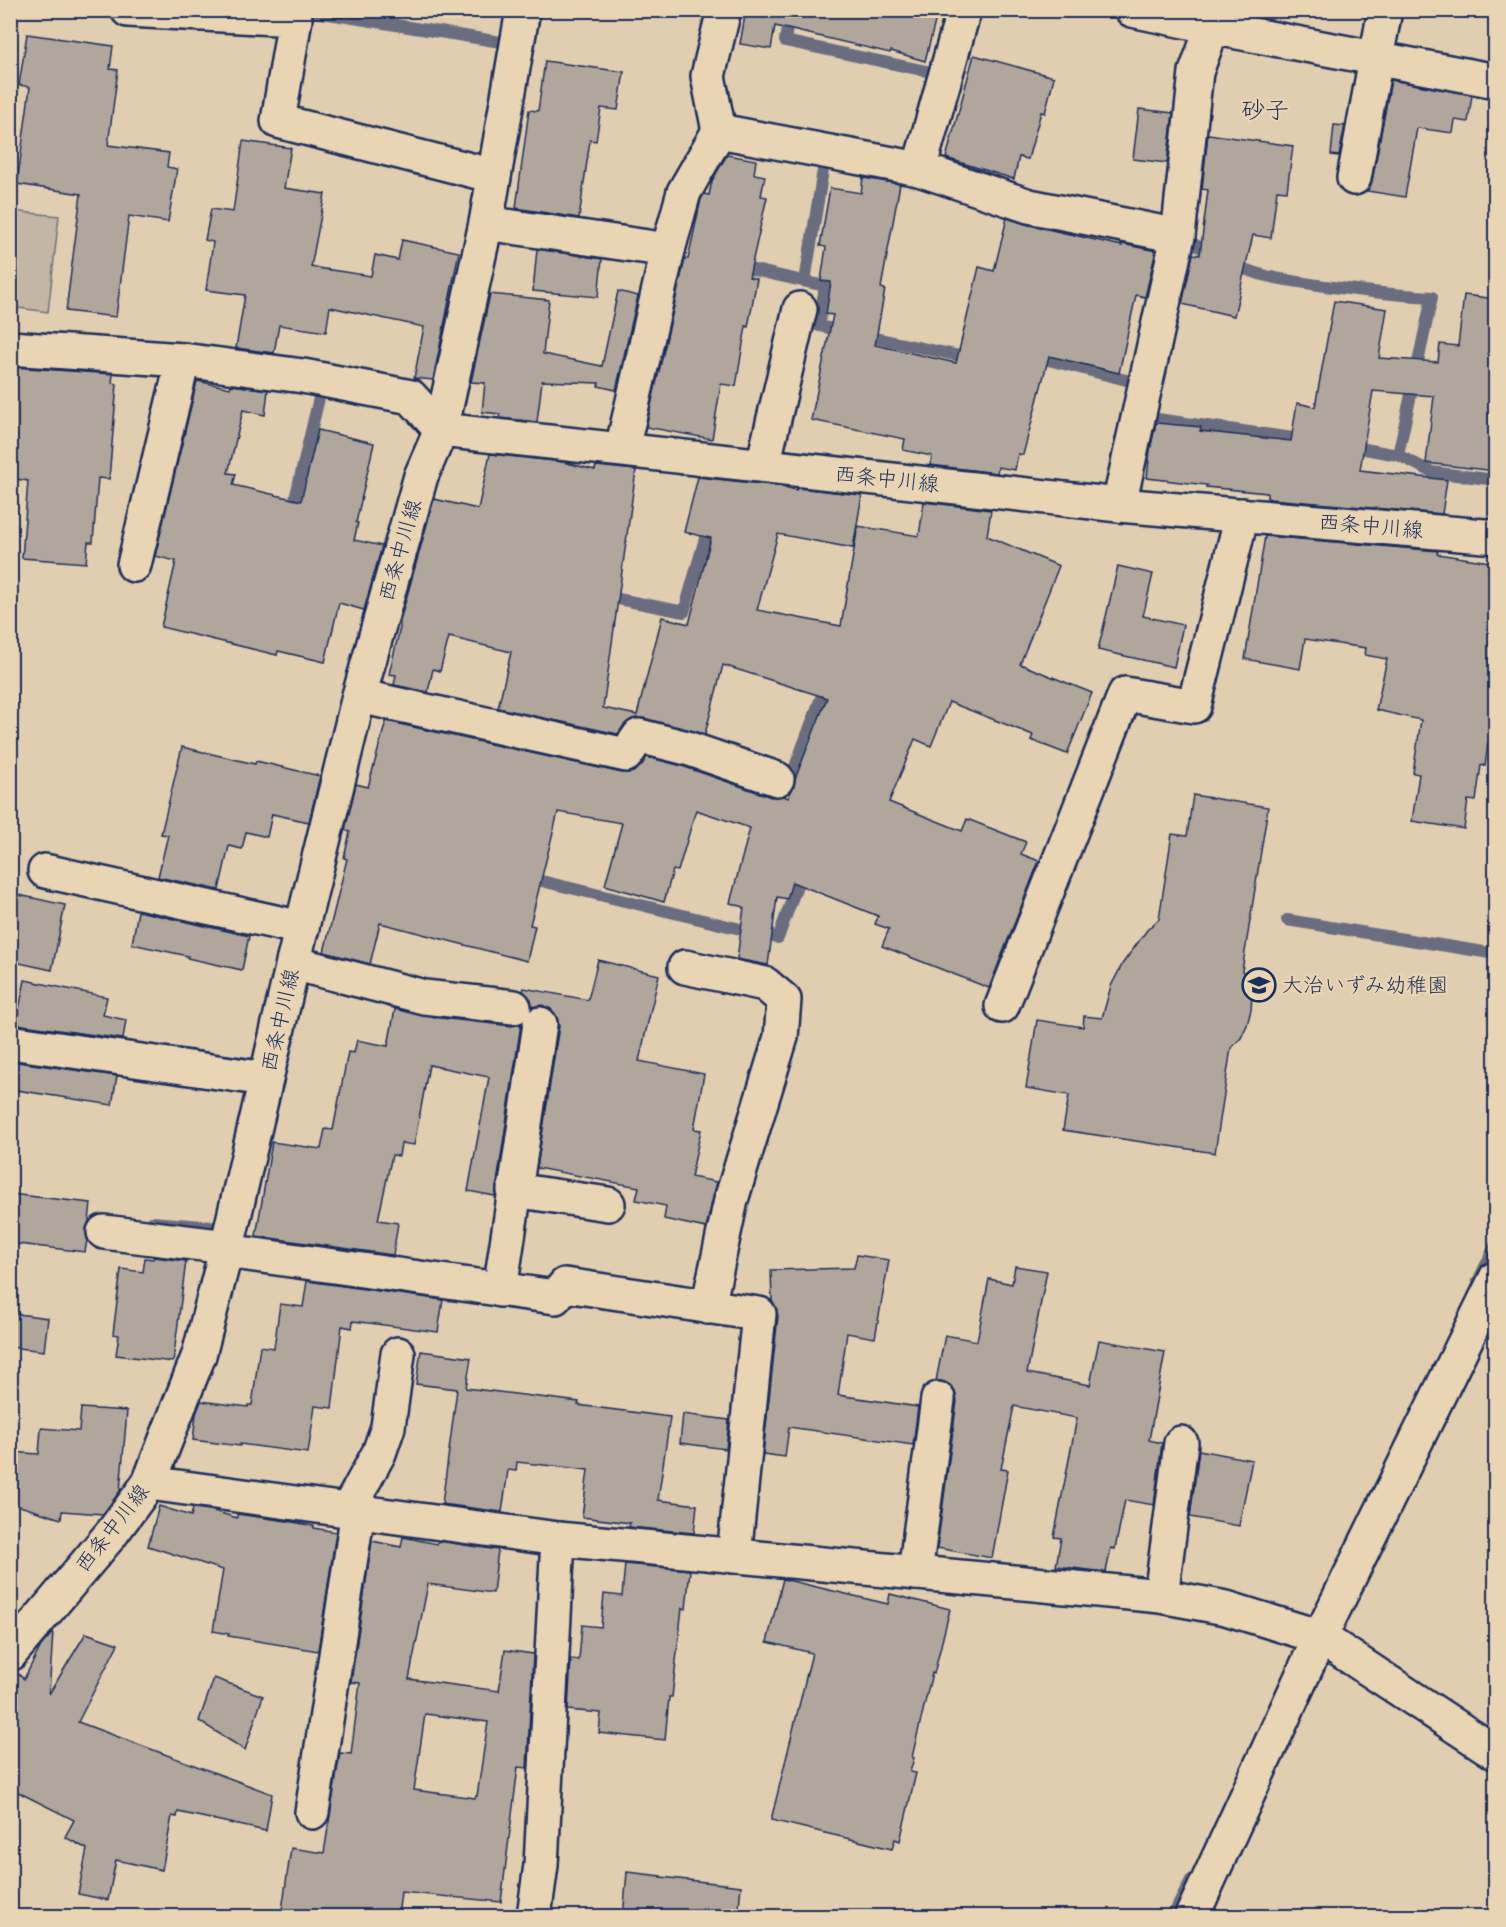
<svg xmlns="http://www.w3.org/2000/svg" width="1506" height="1927" font-family="Dekko,'Klee One',sans-serif">
  <rect width="100%" height="100%" fill="#e1cdb0"/>
  <filter id="ink" filterUnits="userSpaceOnUse"><feTurbulence type="fractalNoise" baseFrequency=".0167" numOctaves="2"/><feDisplacementMap in="SourceGraphic" scale="12" xChannelSelector="R" yChannelSelector="G"/><feConvolveMatrix kernelMatrix="1 2 1 2 8 2 1 2 1" color-interpolation-filters="sRGB"/></filter>
  <g filter="url(#ink)">
    <polygon fill="#c3b6a4" stroke="#6f7281" stroke-width="1.5" points="11,211 59,216 48,312 11,307"/>
    <g fill="none" stroke-linecap="round" stroke-linejoin="round">
      <g stroke="#696d7f" stroke-width="12">
        <polyline points="304,10 507,43"/>
        <polyline points="789,15 785,41 936,73"/>
        <polyline points="1190,242 1215,255"/>
        <path d="M 1231,263 C 1260,278 1293,281 1325,286 C 1361,291 1396,295 1432,297 L 1398,455"/>
        <polyline points="736,266 825,286 819,326 969,358 970,354"/>
        <polyline points="805,281 824,164"/>
        <polyline points="1033,356 1138,383"/>
        <polyline points="1150,418 1307,440"/>
        <polyline points="1348,446 1398,455 1432,472 1496,480"/>
        <polyline points="291,516 319,398"/>
        <polyline points="603,596 684,612 710,521"/>
        <polyline points="800,783 790,780 827,682"/>
        <polyline points="525,877 778,938 803,869"/>
        <polyline points="1287,920 1496,954"/>
        <polyline points="152,1222 215,1227"/>
        <polyline points="1478,1281 1496,1244"/>
        <polyline points="1173,1916 1191,1880"/>
      </g>
    </g>
    <g fill="#b0a69b" stroke="#1b2f5e" stroke-width="1.5" fill-rule="evenodd">
      <polygon points="746,10 938,10 925,61 891,51 890,53 775,26 771,49 740,44"/>
      <polygon points="27,34 113,46 110,69 118,70 108,145 169,153 167,167 177,169 168,222 129,216 116,317 66,311 81,194 17,184 30,87 19,85"/>
      <polygon points="974,55 1054,77 1045,113 1041,112 1028,159 1019,157 1014,179 946,158"/>
      <polygon points="545,61 624,72 618,110 601,108 596,141 590,140 579,218 516,208 529,110 538,111"/>
      <polygon points="1391,80 1472,95 1468,122 1455,120 1453,133 1417,128 1405,197 1367,191 1372,181"/>
      <polygon points="1139,109 1173,113 1167,163 1133,159"/>
      <polygon points="1334,125 1345,126 1339,156 1331,155"/>
      <polygon points="1208,134 1293,146 1287,191 1277,190 1271,238 1253,235 1234,316 1182,304 1193,254 1200,255 1208,190 1202,189"/>
      <polygon points="243,141 291,148 284,188 325,194 311,267 371,276 375,255 398,260 402,240 459,252 433,380 414,378 424,327 330,307 326,332 279,325 274,353 236,348 245,295 206,290 213,242 205,240 211,209 233,212"/>
      <polygon points="727,155 756,160 754,174 765,176 761,196 767,197 749,277 757,279 748,327 746,326 736,386 721,384 712,439 646,427 685,259 688,259 701,199 704,194 709,195 712,181"/>
      <polygon points="863,178 900,184 881,288 885,289 875,345 956,363 979,267 994,271 1007,218 1025,224 1122,246 1122,244 1156,251 1145,297 1136,295 1119,373 1049,356 1023,455 1018,454 1015,470 998,467 997,473 930,465 932,456 903,450 905,439 811,420 833,315 826,314 831,282 821,281 826,247 820,246 830,188 861,193"/>
      <polygon points="537,249 602,259 598,297 533,291"/>
      <polygon points="618,291 638,296 616,390 598,386 599,383 542,381 537,422 499,418 500,414 482,412 485,383 471,382 490,294 549,300 543,354 602,366"/>
      <polygon points="1464,295 1496,299 1496,471 1426,463 1434,396 1373,391 1360,470 1447,480 1442,514 1271,499 1267,498 1267,493 1206,487 1207,485 1147,478 1150,450 1156,423 1201,427 1200,431 1291,441 1297,403 1315,407 1334,301 1387,309 1379,358 1438,362 1440,344 1458,346"/>
      <polygon points="12,367 113,374 112,383 117,384 109,479 98,478 93,542 88,542 86,563 22,558 28,481 10,478"/>
      <polygon points="197,381 230,388 231,385 268,390 265,415 243,410 228,473 236,474 233,485 301,501 318,430 374,443 356,523 358,523 354,540 382,546 364,610 339,603 325,662 278,651 277,655 161,627 176,561 155,556"/>
      <polygon points="490,454 563,462 595,470 596,466 636,470 603,708 637,715 662,617 689,624 711,538 684,532 698,477 781,486 796,490 797,488 862,495 853,548 778,534 757,610 841,626 858,526 919,536 924,502 991,510 987,536 1059,566 1020,664 1092,693 1067,754 1031,740 1033,735 949,702 931,746 915,739 889,802 962,831 967,819 1026,842 1021,854 1039,861 989,988 882,946 889,929 875,924 878,916 792,882 787,899 777,897 768,965 737,959 744,907 730,903 750,828 696,810 678,871 673,870 664,902 605,885 622,823 558,812 530,925 535,926 527,961 380,923 370,964 324,952 347,859 344,858 350,832 345,830 356,784 368,787 386,721 622,773 633,772 641,766 647,757 682,766 771,797 784,796 788,798 794,786 795,779 827,698 723,665 705,734 643,718 632,719 624,725 618,734 498,708 511,652 449,637 440,671 433,669 428,692 394,685 396,675 389,674 400,628 400,621 434,499 478,509"/>
      <polygon points="1265,536 1438,551 1437,554 1496,563 1496,744 1488,743 1485,766 1481,765 1476,801 1468,800 1464,829 1412,821 1419,774 1413,773 1421,720 1376,710 1387,659 1365,655 1366,648 1305,639 1300,669 1245,659"/>
      <polygon points="1118,566 1153,574 1143,616 1183,625 1174,667 1098,650"/>
      <polygon points="182,747 255,764 256,761 320,776 309,822 272,814 267,837 246,832 242,849 229,846 219,890 158,877 168,835 161,834"/>
      <polygon points="1193,795 1268,807 1242,971 1249,978 1252,995 1251,1010 1247,1025 1241,1038 1231,1048 1215,1153 1063,1130 1069,1095 1026,1088 1037,1020 1083,1027 1084,1016 1102,1018 1111,986 1123,963 1147,930 1159,919 1172,834 1187,836"/>
      <polygon points="10,893 65,905 52,970 10,961"/>
      <polygon points="138,911 249,936 242,970 187,958 188,956 132,944"/>
      <polygon points="598,960 659,975 639,1061 704,1074 694,1129 701,1130 691,1177 717,1182 706,1228 664,1219 666,1206 636,1200 639,1187 537,1168 559,1026 557,1017 551,1009 542,1005 532,1007 531,999 523,991 524,988 588,1000"/>
      <polygon points="25,980 107,997 103,1015 126,1020 123,1039 16,1024"/>
      <polygon points="395,1009 422,1016 512,1026 521,1024 495,1196 468,1191 489,1077 429,1065 414,1145 401,1143 399,1156 392,1155 378,1220 398,1223 393,1255 256,1236 272,1142 321,1149 325,1129 333,1130 348,1052 354,1053 357,1040 388,1046"/>
      <polygon points="10,1061 117,1076 112,1105 10,1089"/>
      <polygon points="10,1194 91,1203 89,1221 86,1229 87,1240 85,1252 10,1243"/>
      <polygon points="857,1255 889,1260 875,1338 847,1333 838,1395 918,1407 913,1445 789,1427 785,1457 763,1454 778,1316 776,1307 772,1301 771,1270 854,1268"/>
      <polygon points="154,1257 186,1261 173,1362 116,1355 119,1335 113,1334 121,1269 143,1272 145,1258 153,1259"/>
      <polygon points="1015,1266 1047,1271 1027,1373 1090,1385 1099,1340 1165,1352 1149,1440 1162,1443 1154,1505 1125,1500 1115,1549 1111,1548 1106,1572 1056,1566 1061,1538 1054,1537 1077,1418 1014,1406 1001,1469 1008,1470 992,1558 937,1548 957,1401 955,1392 950,1385 941,1381 936,1381 945,1335 977,1341 989,1279 1012,1284"/>
      <polygon points="307,1281 443,1300 438,1332 353,1321 352,1328 342,1326 332,1408 315,1406 308,1453 240,1444 240,1446 193,1440 196,1414 201,1401 248,1407 248,1405 252,1405 260,1346 274,1348 280,1304 303,1307"/>
      <polygon points="10,1313 48,1318 44,1351 10,1347"/>
      <polygon points="421,1351 471,1358 466,1388 579,1402 578,1405 670,1417 658,1500 697,1505 694,1533 629,1527 630,1523 582,1517 588,1470 517,1462 516,1471 508,1470 502,1512 442,1504 457,1389 416,1384"/>
      <polygon points="81,1408 127,1411 120,1491 103,1514 62,1511 61,1519 10,1503 10,1452 39,1454 41,1428 79,1431"/>
      <polygon points="683,1414 729,1420 726,1449 680,1443"/>
      <polygon points="1199,1450 1252,1460 1239,1526 1190,1517"/>
      <polygon points="159,1506 191,1516 193,1508 210,1510 237,1518 237,1514 287,1521 314,1526 314,1528 336,1532 318,1651 228,1636 229,1634 213,1631 223,1570 148,1546"/>
      <path d="M 403,1537 L 437,1544 L 438,1541 L 498,1550 L 493,1593 L 428,1584 L 409,1679 L 499,1691 L 505,1650 L 533,1654 L 527,1768 L 518,1767 L 501,1902 L 401,1892 L 398,1917 L 281,1917 L 291,1848 L 324,1853 L 340,1753 L 351,1754 L 360,1683 L 351,1682 L 372,1541 L 401,1547 ZM 425,1714 L 488,1722 L 477,1796 L 476,1796 L 475,1798 L 414,1790 Z"/>
      <polygon points="625,1564 690,1570 686,1609 682,1608 672,1697 669,1697 665,1740 599,1733 601,1713 568,1710 571,1659 579,1660 582,1625 601,1627 604,1594 622,1596"/>
      <polygon points="783,1579 888,1604 890,1594 950,1609 934,1674 932,1673 912,1757 914,1758 910,1772 916,1773 900,1841 895,1839 892,1849 771,1820 812,1653 767,1642"/>
      <polygon points="53,1632 49,1694 86,1633 118,1644 78,1722 272,1794 266,1831 178,1812 177,1817 172,1816 162,1870 116,1860 108,1900 78,1894 87,1849 65,1837 74,1820 10,1788 10,1672 16,1672 24,1679 41,1646"/>
      <polygon points="214,1678 263,1696 245,1750 199,1721"/>
      <polygon points="627,1872 661,1876 661,1877 741,1886 738,1917 623,1917"/>
    </g>
    <g fill="none" stroke-linecap="round" stroke-linejoin="round">
      <g stroke="#1b2f5e" stroke-width="38">
        <g id="minor">
          <polyline points="128,10 295,19 278,121 494,176"/>
          <polyline points="724,10 708,76 719,131 919,169 1029,206 1178,236"/>
          <polyline points="1132,10 1232,31 1496,81"/>
          <polyline points="919,169 964,10"/>
          <polyline points="1354,178 1385,10"/>
          <polyline points="486,223 668,250"/>
          <polyline points="10,348 183,360 303,376 411,397 441,430"/>
          <polyline points="441,430 486,223 523,10"/>
          <polyline points="622,449 668,250 684,192 719,131"/>
          <polyline points="763,465 800,309"/>
          <polyline points="1119,505 1178,236 1196,72 1212,28"/>
          <polyline points="134,565 183,360"/>
          <polyline points="359,696 626,755 639,736 687,748 777,779"/>
          <polyline points="45,871 302,928"/>
          <polyline points="293,963 424,997 514,1007"/>
          <polyline points="685,967 765,984 784,1000 781,1037 731,1200 708,1307"/>
          <polyline points="1002,1006 1125,694 1194,706 1242,515"/>
          <polyline points="10,1042 266,1079"/>
          <polyline points="514,1190 608,1204"/>
          <polyline points="104,1232 227,1247"/>
          <polyline points="226,1251 555,1297 565,1285 759,1314 734,1556"/>
          <polyline points="500,1290 540,1024"/>
          <polyline points="149,1483 558,1539 1161,1596 1226,1608 1320,1637 1496,1753"/>
          <polyline points="348,1510 379,1453 388,1427 398,1354"/>
          <polyline points="915,1573 938,1399"/>
          <polyline points="1161,1596 1181,1443"/>
          <polyline points="312,1812 358,1511"/>
          <polyline points="534,1916 541,1865 558,1539"/>
          <polyline points="1192,1916 1320,1637 1496,1278"/>
        </g>
      </g>
      <g stroke="#1b2f5e" stroke-width="38">
        <polyline id="major" points="10,1654 112,1533 149,1483 199,1355 227,1247 293,963 359,696 421,476 441,430 1119,505 1496,537"/>
      </g>
      <use href="#minor" stroke="#e9d4b3" stroke-width="33"/>
      <use href="#major" stroke="#e9d4b3" stroke-width="33"/>
    </g>
  </g>
  <defs>
    <g id="school-ring" transform="scale(1.725)"><circle r="9.5" fill="#e9d4b3" stroke="#1b2f5e" stroke-width="1.5"/><path d="M0-5L7-2L0 1L-7-2ZM-4 1L0 2.5L4 1V4Q0 6-4 4Z" fill="#1b2f5e"/></g>
  </defs>
  <g fill-rule="evenodd">
    <use href="#school-ring" x="1259" y="985"/>
  </g>
  <g text-anchor="middle" stroke-width="4.5" stroke-linejoin="round" paint-order="stroke">
    <g font-size="21" fill="#1b2f5e" stroke="#e9d4b3">
      <text transform="translate(887 479) rotate(6)" y="7">西条中川線</text>
      <text transform="translate(1371 526) rotate(5)" y="7">西条中川線</text>
      <text transform="translate(400 550) rotate(-74)" y="7">西条中川線</text>
      <text transform="translate(280 1020) rotate(-77)" y="7">西条中川線</text>
      <text transform="translate(112 1528) rotate(-52)" y="7">西条中川線</text>
    </g>
    <g font-size="21" fill="#1b2f5e" stroke="#e9d4b3" text-anchor="start">
      <text x="1282" y="992">大治いずみ幼稚園</text>
    </g>
    <g font-size="24" fill="#1b2f5e" stroke="#e9d4b3">
      <text x="1265" y="118">砂子</text>
    </g>
  </g>
  <rect width="1506" height="1927" fill="none" stroke="#e9d4b3" stroke-width="36"/>
  <rect x="18" y="18" width="1470" height="1891" fill="none" stroke="#1b2f5e" stroke-width="2" filter="url(#ink)"/>
</svg>
